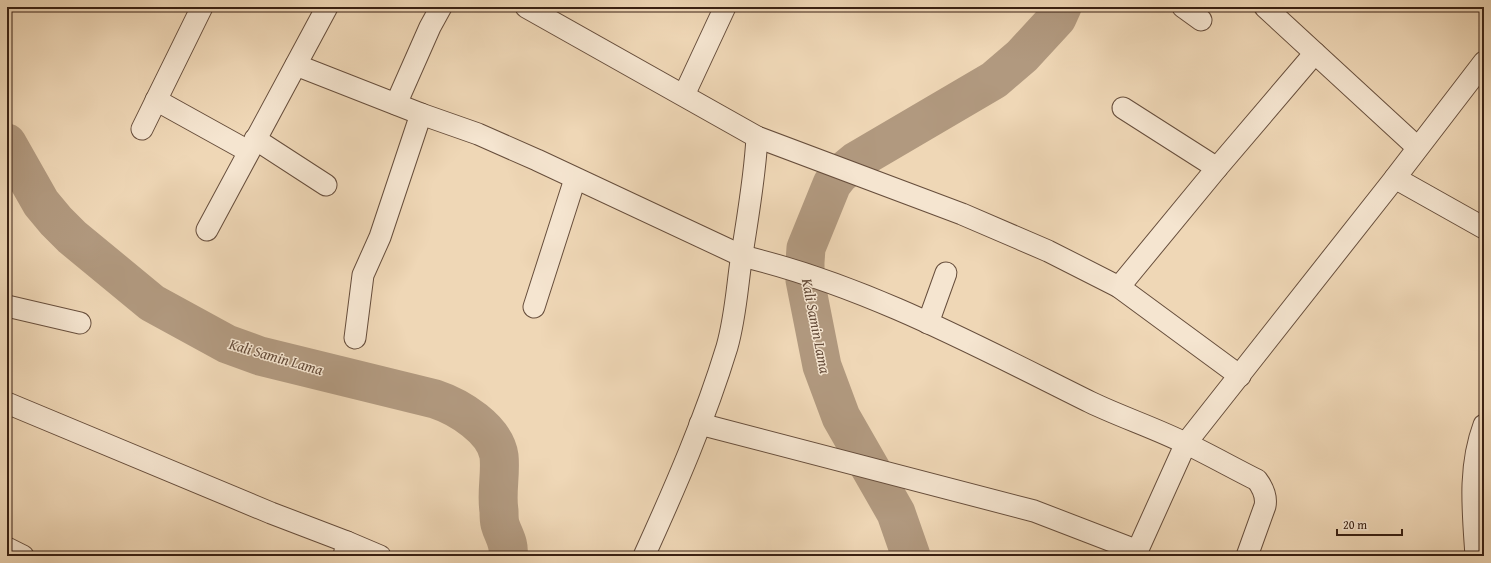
<svg xmlns="http://www.w3.org/2000/svg" width="1491" height="563" font-family="'Gentium Book Plus',serif">
  <rect width="100%" height="100%" fill="#efd7b6"/>
  <filter id="stains"><feTurbulence type="fractalNoise" baseFrequency=".005" numOctaves="4"/><feColorMatrix values="0 0 0 0 .2 0 0 0 0 .09 0 0 0 0 .02 0 0 0 .5 -.17"/></filter>
  <radialGradient id="worn" r=".72"><stop offset=".6" stop-color="#630" stop-opacity="0"/><stop offset="1" stop-color="#630" stop-opacity=".3"/></radialGradient>
  <g fill="none" stroke-linecap="round" stroke-linejoin="round">
    <g stroke="#b1997f" stroke-width="39">
      <path d="M 7,143 L 41,203 L 56,221 L 72,237 L 152,303 L 227,344 L 260,356 L 435,399 C 459,407 495,429 499,456 C 501,474 496,493 499,511 C 499,515 499,520 500,524 C 503,535 510,543 508,556"/>
      <polyline points="911,556 896,513 841,417 822,366 805,280 805,262 806,248 832,184 839,175 856,161 994,80 1022,56 1057,18 1062,7"/>
    </g>
    <g stroke="#674e3c" stroke-width="23">
      <g id="minor">
        <polyline points="526,7 757,137 962,214 1048,251 1119,287 1240,376"/>
        <polyline points="1183,7 1201,20"/>
        <polyline points="1265,7 1417,147"/>
        <path d="M 296,65 L 421,114 L 478,134 L 537,160 L 742,256 C 865,285 977,346 1090,402 C 1121,417 1155,428 1187,444 C 1210,455 1233,468 1257,480 C 1263,488 1267,496 1265,506 L 1247,556"/>
        <polyline points="684,95 725,7"/>
        <polyline points="156,100 248,151"/>
        <polyline points="396,104 430,27 441,7"/>
        <polyline points="1123,108 1217,168"/>
        <polyline points="142,129 202,7"/>
        <polyline points="255,139 326,185"/>
        <polyline points="1395,178 1484,62"/>
        <polyline points="207,230 327,7"/>
        <polyline points="1119,287 1217,168 1315,53"/>
        <polyline points="7,306 80,323"/>
        <polyline points="534,307 575,179"/>
        <polyline points="928,323 946,273"/>
        <polyline points="355,338 363,275 380,237 421,114"/>
        <polyline points="7,403 271,513 347,542 344,556"/>
        <polyline points="700,424 1034,511 1138,551"/>
        <polyline points="347,542 380,556"/>
        <polyline points="7,548 23,556"/>
        <path d="M 644,556 C 675,488 705,419 727,347 C 736,315 737,286 742,254 C 748,215 755,176 757,137"/>
        <polyline points="1135,556 1186,443 1395,178 1484,228"/>
        <path d="M 1476,556 C 1473,511 1468,468 1484,425"/>
      </g>
    </g>
    <use href="#minor" stroke="#f5e5d0" stroke-width="21"/>
  </g>
  <g text-anchor="middle" stroke-width="3" stroke-linejoin="round" paint-order="stroke">
    <g font-size="15" font-style="italic" fill="#644b39" stroke="#f5e5d0">
      <text transform="translate(816 326) rotate(79)" y="5">Kali Samin Lama</text>
      <text transform="translate(276 357) rotate(16)" y="5">Kali Samin Lama</text>
    </g>
  </g>
  <rect width="1491" height="563" fill="none" stroke="#efd7b6" stroke-width="24"/>
  <rect x="8" y="8" width="1475" height="547" fill="none" stroke="#3a2113" stroke-width="2"/>
  <rect x="12" y="12" width="1467" height="539" fill="none" stroke="#3a2113"/>
  <path d="M1337 529v6h65v-6" fill="none" stroke="#3a2113" stroke-width="2"/>
  <text x="1343" y="529" font-size="12" fill="#3a2113" stroke="#f5e5d0" stroke-width="3" paint-order="stroke">20 m</text>
  <rect width="100%" height="100%" filter="url(#stains)"/>
  <rect width="100%" height="100%" fill="url(#worn)"/>
</svg>
